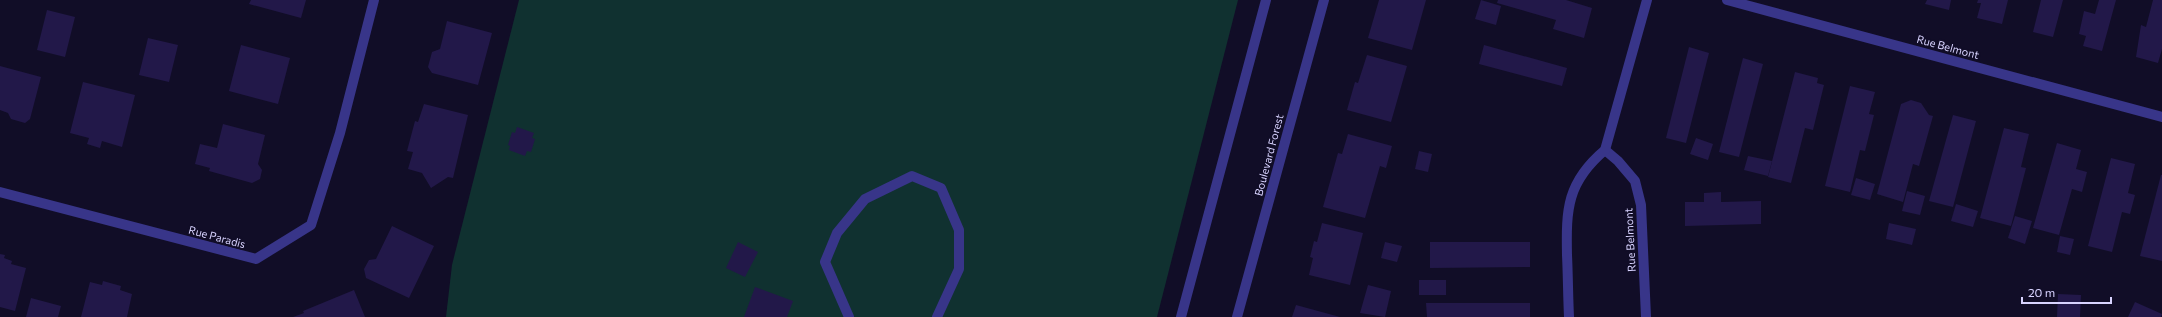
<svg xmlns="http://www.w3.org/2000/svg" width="2162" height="317" font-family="Commissioner,sans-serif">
  <rect width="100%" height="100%" fill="#110d27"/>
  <polygon fill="#103130" points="519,0 1238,0 1157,317 446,317 452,265"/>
  <g fill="#221849">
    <polygon points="251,0 306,0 301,18 249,4"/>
    <polygon points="1379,0 1426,0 1412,50 1368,38"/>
    <polygon points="1481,0 1501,6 1496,25 1475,19"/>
    <polygon points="1498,0 1566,0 1592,8 1584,38 1553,29 1556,20 1497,3"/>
    <polygon points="1927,0 1951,0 1949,10 1925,4"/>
    <polygon points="1978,0 2008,0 2002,24 1977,18 1981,3 1977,3"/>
    <polygon points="2041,0 2063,0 2053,37 2033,32"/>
    <polygon points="2099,0 2116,0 2102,51 2083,46 2086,36 2079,34 2084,11 2095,14"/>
    <polygon points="2153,0 2162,0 2162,49 2158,63 2136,57 2141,25 2146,27"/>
    <polygon points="47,10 75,17 65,57 37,50"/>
    <polygon points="447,21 492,33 478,85 432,73 428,67 432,52 440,49"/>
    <polygon points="148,38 178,45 169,82 139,75"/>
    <polygon points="241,45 290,58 278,104 229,91"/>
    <polygon points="1484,45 1567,68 1562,86 1479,64"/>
    <polygon points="1689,47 1709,53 1686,143 1666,138"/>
    <polygon points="1367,55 1407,66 1391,122 1347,110 1355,82 1358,83"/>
    <polygon points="1743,58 1763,64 1739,157 1719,152"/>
    <polygon points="0,66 41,77 30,119 25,123 11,119 8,113 0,110"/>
    <polygon points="1795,72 1818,78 1817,83 1824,85 1813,130 1805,128 1791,183 1768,177"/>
    <polygon points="83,82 135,95 122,147 102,141 100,148 87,144 89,138 70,133"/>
    <polygon points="1850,86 1875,92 1869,114 1874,115 1865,151 1860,150 1850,192 1825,186"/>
    <polygon points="1911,100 1921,103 1929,115 1933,116 1919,166 1913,164 1903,202 1877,194 1901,104"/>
    <polygon points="424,104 468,115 453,178 448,177 431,188 422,173 408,169 413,152 407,151 415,121 418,122"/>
    <polygon points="1953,115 1976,121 1953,207 1929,201"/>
    <polygon points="223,124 265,135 258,164 262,170 260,179 252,183 209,171 210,168 195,164 200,144 217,148"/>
    <polygon points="517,127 534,133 532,138 535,139 531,152 527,151 525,156 509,150 510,146 508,145 512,132 515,133"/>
    <polygon points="2004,128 2029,134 2021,167 2026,168 2011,226 1980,218"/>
    <polygon points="1348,134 1392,146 1386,168 1380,166 1365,218 1323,207 1338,153 1342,154"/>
    <polygon points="1696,138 1713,144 1708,160 1690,154"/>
    <polygon points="2057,143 2081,150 2076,169 2087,172 2082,192 2072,189 2059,235 2033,228"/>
    <polygon points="1419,151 1432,154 1428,172 1415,169"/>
    <polygon points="1748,156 1772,161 1768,176 1744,170"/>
    <polygon points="2111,158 2135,164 2128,193 2135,195 2130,214 2122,212 2112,252 2088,246"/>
    <polygon points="2161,175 2162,175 2162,261 2140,256"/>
    <polygon points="1856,178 1875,184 1870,200 1851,195"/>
    <polygon points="1907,191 1925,196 1920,215 1902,211"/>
    <polygon points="1721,192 1721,202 1761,201 1761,224 1685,226 1685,202 1704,202 1704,193"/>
    <polygon points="1956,204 1978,211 1973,227 1951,221"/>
    <polygon points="2015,216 2032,221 2025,244 2008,238"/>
    <polygon points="1322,223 1363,233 1350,285 1309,275 1313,258 1310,257 1314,241 1317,242"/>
    <polygon points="1889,223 1916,229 1912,245 1886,239"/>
    <polygon points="392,226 434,246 409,298 366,278 364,269 369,260 376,259"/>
    <polygon points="2060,236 2074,239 2070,255 2057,252"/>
    <polygon points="738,242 758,252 745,277 726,268"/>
    <polygon points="1385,242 1402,246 1397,262 1381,258"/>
    <polygon points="1430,242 1530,242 1530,267 1430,268"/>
    <polygon points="0,254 5,255 4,258 12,261 11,264 26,268 15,311 0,307"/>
    <rect x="1419" y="280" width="27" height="15"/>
    <polygon points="103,281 121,286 120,290 132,294 127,317 81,317 90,282 102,285"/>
    <polygon points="1368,285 1391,291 1385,317 1360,313"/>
    <polygon points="755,287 793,301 787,317 744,317"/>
    <polygon points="354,290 365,317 293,317 304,313 303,311"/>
    <polygon points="2058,294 2081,295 2080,317 2057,317"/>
    <polygon points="31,298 61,306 58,317 26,317"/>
    <polygon points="2135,302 2162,314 2161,317 2128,317"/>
    <polygon points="1426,303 1530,303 1530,317 1427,317"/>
    <polygon points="1296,305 1340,317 1292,317"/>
  </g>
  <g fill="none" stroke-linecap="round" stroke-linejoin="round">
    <g stroke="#383589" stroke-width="10">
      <polyline points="1727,0 2162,117"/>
      <polyline points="1605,150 1618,161 1635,181 1641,205 1646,317"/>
      <polyline points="0,192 256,259 311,225 340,133 374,0"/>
      <polyline points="849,317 825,262 837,233 865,199 912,176 941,188 959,230 959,269 937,317"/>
      <polyline points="1181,317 1266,0"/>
      <polyline points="1237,317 1324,0"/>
      <path d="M 1569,317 C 1568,296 1568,276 1567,255 C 1566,209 1567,182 1605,150 L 1647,0"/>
    </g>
  </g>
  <g text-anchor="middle" stroke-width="4" stroke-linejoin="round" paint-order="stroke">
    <g font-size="11" fill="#d8d3ff" stroke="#110d27">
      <text transform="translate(1948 47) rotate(15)" y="4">Rue Belmont</text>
      <text transform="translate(1269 155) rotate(-75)" y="4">Boulevard Forest</text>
      <text transform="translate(217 237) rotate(15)" y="4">Rue Paradis</text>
      <text transform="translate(1630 240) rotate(-93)" y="4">Rue Belmont</text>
    </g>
  </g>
  <path d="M2022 297v6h89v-6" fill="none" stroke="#d8d3ff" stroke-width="2"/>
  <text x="2028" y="297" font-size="12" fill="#d8d3ff" stroke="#110d27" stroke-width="3" paint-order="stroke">20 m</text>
</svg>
